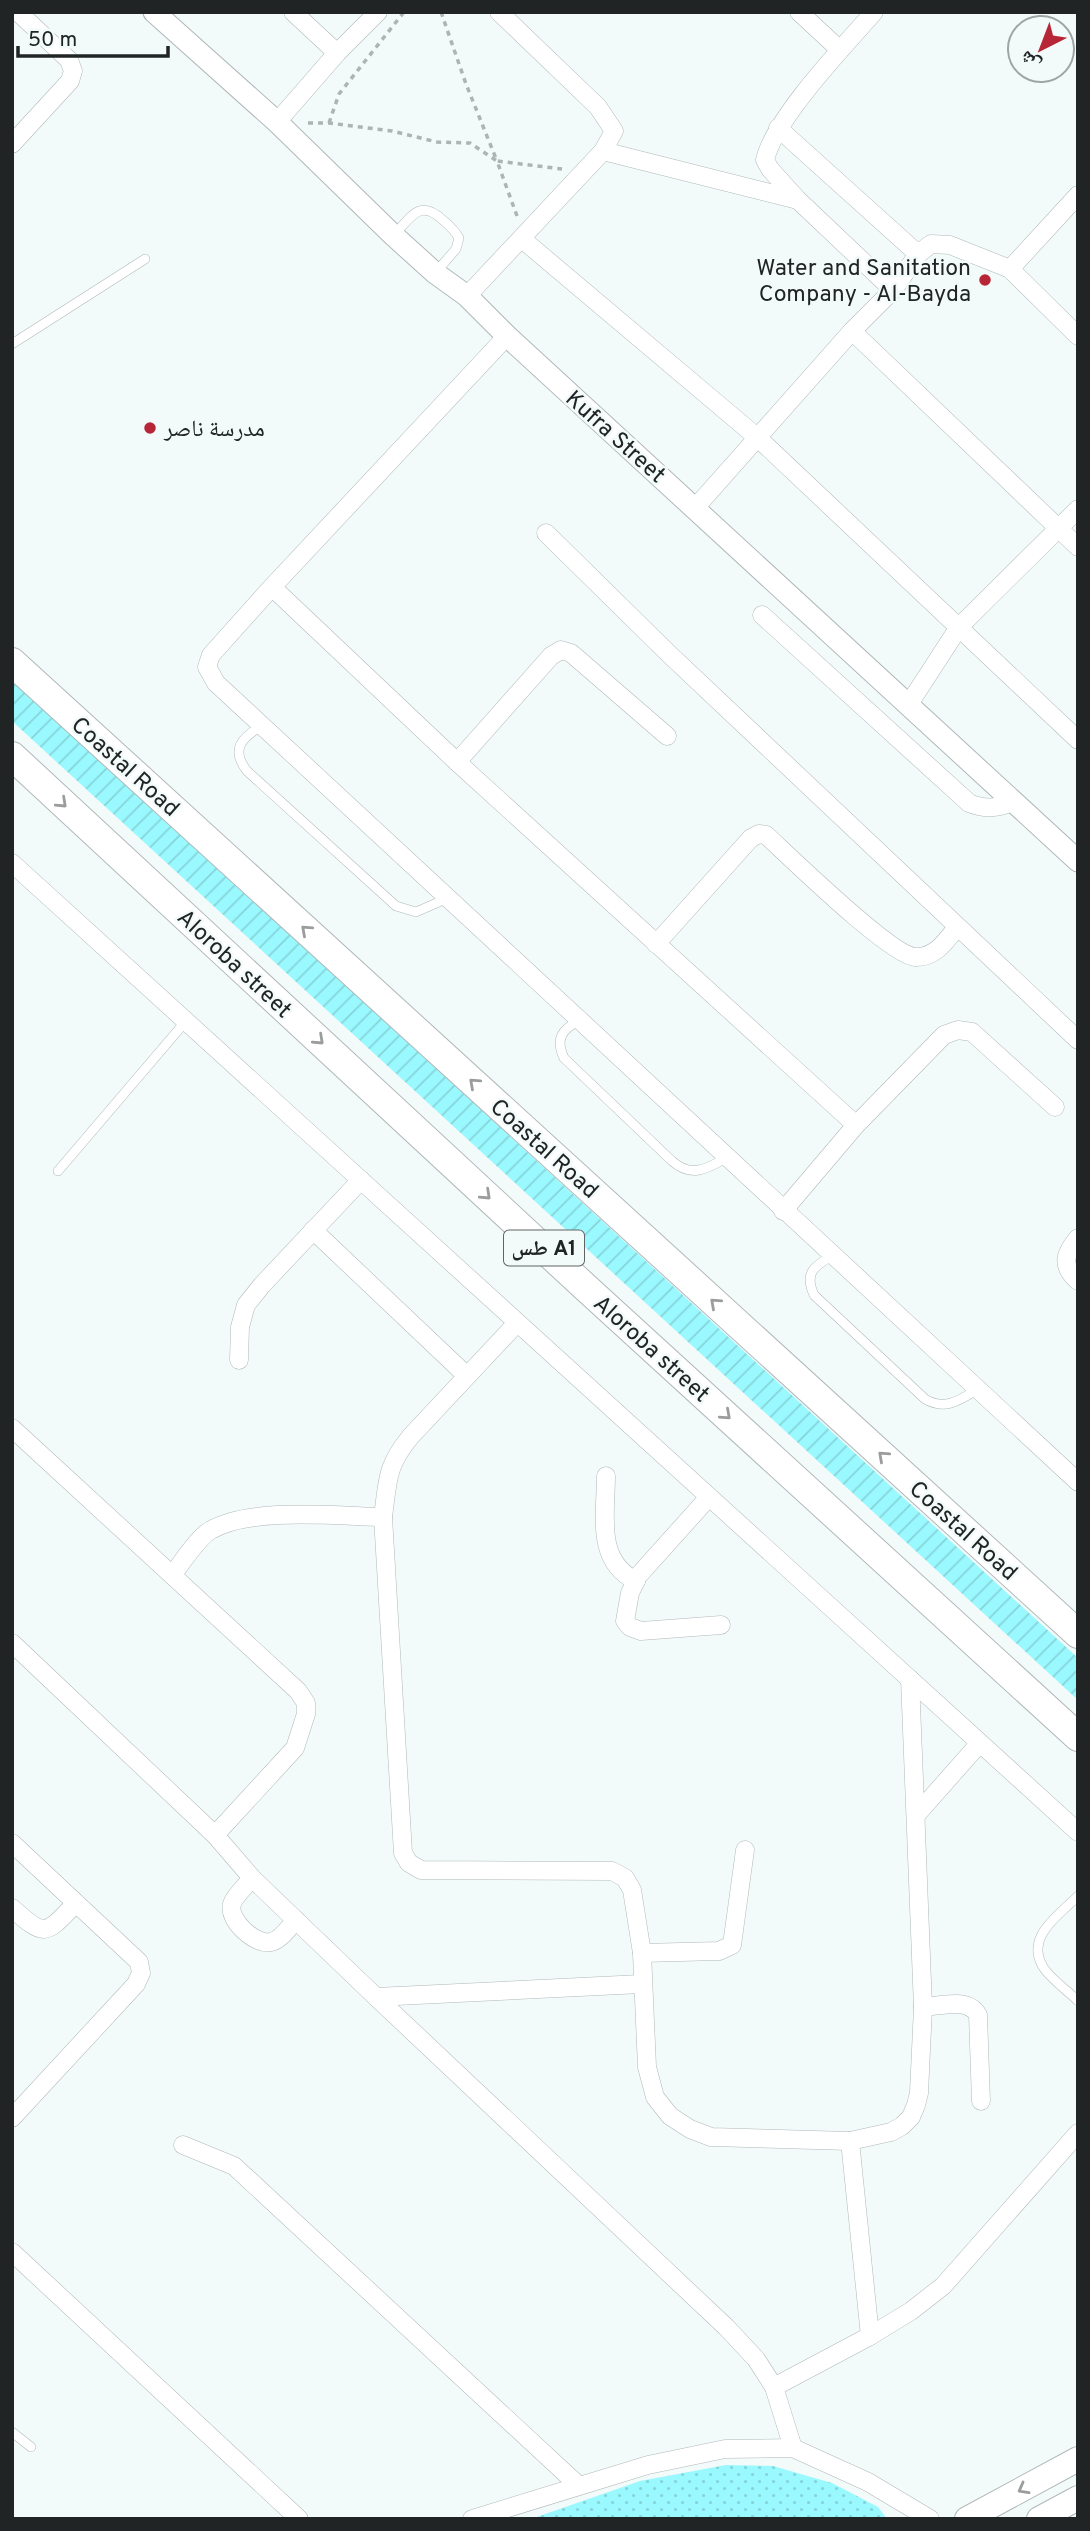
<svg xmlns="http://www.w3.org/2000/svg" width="1090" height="2531" font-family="Overpass,'Noto Naskh Arabic',sans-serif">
  <defs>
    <pattern id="grass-dots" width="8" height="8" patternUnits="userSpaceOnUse" patternTransform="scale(1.75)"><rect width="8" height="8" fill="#9af9fe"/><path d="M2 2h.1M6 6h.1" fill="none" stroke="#84d5da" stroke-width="1.8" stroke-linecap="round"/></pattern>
    <pattern id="garden-furrows" width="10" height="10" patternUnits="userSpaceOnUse" patternTransform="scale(1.75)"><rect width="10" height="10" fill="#9af9fe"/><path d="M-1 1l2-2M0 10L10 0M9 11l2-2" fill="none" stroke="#84d5da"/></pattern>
  </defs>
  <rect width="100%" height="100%" fill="#f3fafa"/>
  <polygon fill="url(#grass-dots)" points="726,2465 773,2466 832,2483 878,2507 887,2519 531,2519 640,2481"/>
  <polygon fill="url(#garden-furrows)" points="12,679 1078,1658 1078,1700 12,721"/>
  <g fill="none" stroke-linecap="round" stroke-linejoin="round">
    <g stroke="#b1b8b9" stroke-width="10">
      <g id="service">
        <path d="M 394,235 C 412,216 420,198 444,221 C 450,226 455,231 459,238 L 456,249 L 436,272"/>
        <polyline points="12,344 145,259"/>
        <path d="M 261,726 C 242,738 230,749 247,771 L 396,906 L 416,912 L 448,898"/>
        <path d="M 579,1021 C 562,1029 555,1039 564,1058 L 672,1161 C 691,1178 707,1169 726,1158"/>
        <polyline points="58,1171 186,1021"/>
        <path d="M 832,1256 C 814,1266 804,1273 814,1295 L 925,1399 C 945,1411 960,1400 978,1389"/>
        <path d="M 1078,1896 C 1060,1914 1026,1936 1042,1965 C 1047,1976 1068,1991 1078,2001"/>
        <polyline points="12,2432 31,2447"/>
      </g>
    </g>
    <g stroke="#b1b8b9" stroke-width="19">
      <g id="minor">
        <polyline points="293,12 337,53"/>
        <polyline points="799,12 840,50"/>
        <path d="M 874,12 C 845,45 774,119 765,160 L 770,169 L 798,200 L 893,290"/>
        <polyline points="277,122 337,53 378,12"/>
        <polyline points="778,128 918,254 931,244 950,245 1010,269 1078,336"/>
        <polyline points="12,144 70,81 73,71 69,60 18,12"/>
        <polyline points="603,151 798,200"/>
        <polyline points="522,239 758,438 1078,740"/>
        <polyline points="1010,269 1078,195"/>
        <polyline points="467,296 603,151 614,131 598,107 499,12"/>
        <polyline points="852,331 1078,547"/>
        <polyline points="507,336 272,587 211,655 207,667 216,683 1078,1482"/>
        <polyline points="695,508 852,331 893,290 918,254"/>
        <polyline points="546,533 669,654 1078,1040"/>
        <polyline points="272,587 457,762 856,1125"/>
        <path d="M 762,615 L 969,803 C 986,810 996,808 1013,802"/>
        <polyline points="909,704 959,627 1078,509"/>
        <polyline points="457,762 551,656 561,650 571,653 667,736"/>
        <polyline points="12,863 1078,1832"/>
        <path d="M 656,944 L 751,838 L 759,834 L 766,835 C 790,857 890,955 915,957 C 935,958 946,941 957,927"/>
        <polyline points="783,1211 856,1125 944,1035 958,1030 972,1032 1055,1107"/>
        <polyline points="313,1230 467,1376"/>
        <path d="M 1078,1238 C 1064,1254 1061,1266 1078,1281"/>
        <path d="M 517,1323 L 411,1436 C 386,1466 388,1480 383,1517 L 403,1853 L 409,1863 L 421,1870 L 612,1871 L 625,1878 L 632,1890 L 642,1953 L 647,2067 L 655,2097 L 670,2116 L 690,2129 L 711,2137 L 850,2141 L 891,2132 L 902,2126 L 911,2117 L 916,2105 L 919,2093 L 923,2007 L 910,1679"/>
        <polyline points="239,1360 240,1327 246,1305 262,1285 361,1180"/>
        <polyline points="12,1428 298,1691 306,1703 306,1714 295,1748 215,1835"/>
        <path d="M 606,1476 C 606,1514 595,1561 636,1581"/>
        <polyline points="709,1497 638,1576 630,1593 625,1621 630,1627 641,1631 721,1625"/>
        <path d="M 172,1575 C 182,1563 198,1537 211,1530 C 251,1507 336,1516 383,1517"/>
        <polyline points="12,1643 215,1835 252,1878 376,1997 726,2327 756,2359 774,2387 793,2448"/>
        <polyline points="917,1814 979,1744"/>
        <polyline points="12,1843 139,1962 141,1973 136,1984 12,2118"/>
        <path d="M 252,1878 C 246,1886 235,1895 232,1904 C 227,1920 256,1946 271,1942 C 281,1940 289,1927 296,1920"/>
        <path d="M 12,1908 C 46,1939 46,1934 76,1903"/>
        <polyline points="642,1953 719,1951 732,1945 745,1850"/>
        <polyline points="376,1997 641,1984"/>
        <path d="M 923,2007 C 941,2006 968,1997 978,2015 L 981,2101"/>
        <polyline points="850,2141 870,2336"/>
        <polyline points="183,2145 234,2166 578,2485"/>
        <polyline points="12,2252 299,2519"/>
        <polyline points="774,2387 870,2336 911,2311 943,2286 1078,2133"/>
        <polyline points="472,2519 648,2465 725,2449 793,2448 868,2482 930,2519"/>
      </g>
    </g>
    <g stroke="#b1b8b9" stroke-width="23">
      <polyline id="tertiary" points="154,12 277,122 393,235 435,273 467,296 507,336 1078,861"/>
    </g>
    <g stroke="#b1b8b9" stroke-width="26">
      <g id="secondary">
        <polyline points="967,2519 1078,2459"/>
        <polyline points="1039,2519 1078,2498"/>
      </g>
    </g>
    <g stroke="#b1b8b9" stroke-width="30">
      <g id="trunk">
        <polyline points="12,662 1078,1634"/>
        <polyline points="12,756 584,1286 1078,1737"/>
      </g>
    </g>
    <g stroke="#aeb3b3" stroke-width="3.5" stroke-dasharray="5 5" stroke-linecap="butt">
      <polyline points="441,12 466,84 497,161 562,169"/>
      <polyline points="308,123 329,123 392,131 437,142 470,143 497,161 517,216"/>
      <polyline points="329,123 339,94 404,12"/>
    </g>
    <use href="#service" stroke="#fff" stroke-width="9"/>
    <use href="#minor" stroke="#fff" stroke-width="18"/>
    <use href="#tertiary" stroke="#fff" stroke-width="21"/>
    <use href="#secondary" stroke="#fff" stroke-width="24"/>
    <use href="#trunk" stroke="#fff" stroke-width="28"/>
  </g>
  <defs><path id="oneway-chevron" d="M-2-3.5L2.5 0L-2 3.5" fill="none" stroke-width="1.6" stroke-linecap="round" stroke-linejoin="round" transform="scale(1.75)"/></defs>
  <g stroke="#9b9c9c">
    <use href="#oneway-chevron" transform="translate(62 803) rotate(43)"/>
    <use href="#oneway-chevron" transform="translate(306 930) rotate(-138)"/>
    <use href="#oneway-chevron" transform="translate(319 1040) rotate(43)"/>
    <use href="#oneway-chevron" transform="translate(474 1083) rotate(-138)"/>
    <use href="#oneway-chevron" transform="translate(486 1195) rotate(43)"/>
    <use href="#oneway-chevron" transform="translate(715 1303) rotate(-138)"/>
    <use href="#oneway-chevron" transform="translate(726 1415) rotate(42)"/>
    <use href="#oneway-chevron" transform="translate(883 1456) rotate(-138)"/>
    <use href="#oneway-chevron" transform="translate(1023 2489) rotate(151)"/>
  </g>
  <g fill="#b72637" stroke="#f3fafa" stroke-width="2.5">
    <circle cx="985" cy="280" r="7"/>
    <circle cx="150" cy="428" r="7"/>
  </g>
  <g text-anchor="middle" stroke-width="5" stroke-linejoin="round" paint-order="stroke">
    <rect fill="#f3fafa" stroke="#606464" stroke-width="2" x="504" y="1230.5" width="80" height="35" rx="5"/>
    <g font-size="21" font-weight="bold" fill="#212424">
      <text x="544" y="1255">طس A1</text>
    </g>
    <g font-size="23" fill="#212424" stroke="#f3fafa" text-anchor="end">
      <text x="971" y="275">Water and Sanitation<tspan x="971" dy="26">Company - Al-Bayda</tspan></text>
      <text x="164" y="436" text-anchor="start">مدرسة ناصر</text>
    </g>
    <g font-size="23" fill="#212424" stroke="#f3fafa">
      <text transform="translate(616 436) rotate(42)" y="8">Kufra Street</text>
      <text transform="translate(126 766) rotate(42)" y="8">Coastal Road</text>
      <text transform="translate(235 963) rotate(43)" y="8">Aloroba street</text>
      <text transform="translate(545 1148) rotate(42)" y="8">Coastal Road</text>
      <text transform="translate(652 1348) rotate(42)" y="8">Aloroba street</text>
      <text transform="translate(964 1530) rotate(42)" y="8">Coastal Road</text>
    </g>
  </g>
  <rect width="1090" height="2531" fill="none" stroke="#212424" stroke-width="28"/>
  <g transform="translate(1041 49) rotate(222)"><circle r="33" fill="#f3fafa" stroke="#9fa4a4" stroke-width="2"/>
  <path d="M0-5L12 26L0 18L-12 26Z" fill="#b72637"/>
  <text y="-10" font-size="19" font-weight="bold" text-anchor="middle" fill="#212424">ش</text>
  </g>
  <path d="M18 46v10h150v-10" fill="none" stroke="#212424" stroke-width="3.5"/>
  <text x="28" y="46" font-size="21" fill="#212424" stroke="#f3fafa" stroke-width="5" paint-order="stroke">50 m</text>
</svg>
